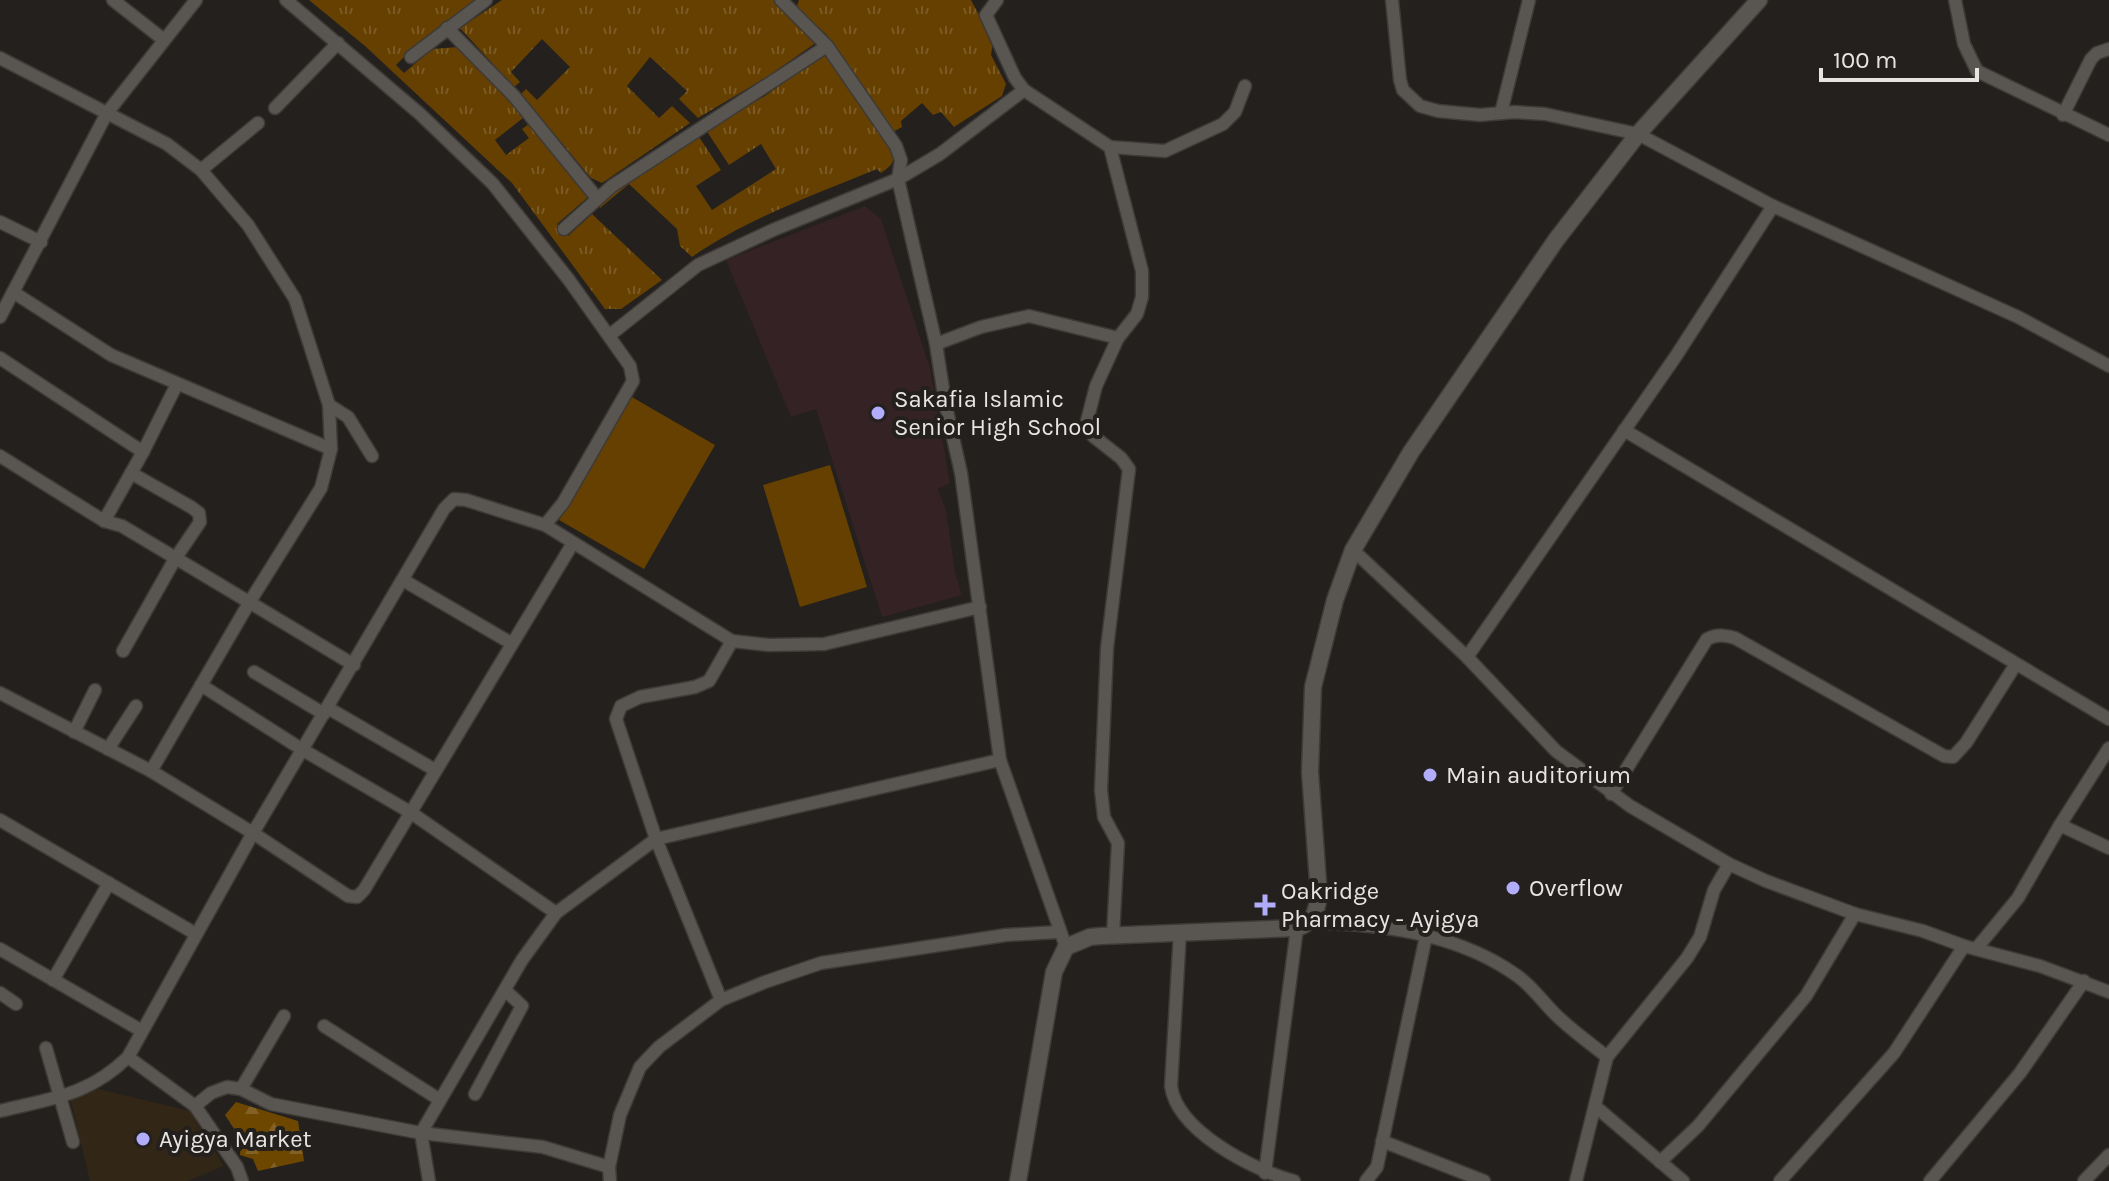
<svg xmlns="http://www.w3.org/2000/svg" width="2109" height="1181" font-family="Karla,sans-serif">
  <defs>
    <pattern id="grass-tufts" width="24" height="20" patternUnits="userSpaceOnUse" patternTransform="scale(2)"><rect width="24" height="20" fill="#654000"/><path d="M3 7l-1-3M5 7V3M7 7l1-3M15 17l-1-3M17 17v-4M19 17l1-3" fill="none" stroke="#7b5b25"/></pattern>
    <pattern id="forest-firs" width="22" height="20" patternUnits="userSpaceOnUse" patternTransform="scale(2)"><rect width="22" height="20" fill="#6d4600"/><path d="M5 1l3.5 6h-7zM16 11l3.5 6h-7z" fill="#826125"/></pattern>
  </defs>
  <rect width="100%" height="100%" fill="#23201d"/>
  <polygon fill="#322617" points="99,1089 190,1111 224,1166 188,1181 90,1181 70,1097"/>
  <polygon fill="#352224" points="865,206 881,219 930,368 950,483 938,489 946,510 955,572 962,595 882,617 816,409 791,417 726,260"/>
  <g fill="url(#grass-tufts)">
    <polygon points="309,0 476,0 412,49 396,65 404,73 432,49 458,47 522,113 523,118 495,140 506,155 529,138 522,129 529,124 585,190 587,198 557,224 568,236 592,214 662,280 621,309 605,309 512,183 365,46"/>
    <polygon points="502,0 774,0 817,42 767,77 698,118 679,99 687,91 650,57 627,86 659,118 672,106 690,123 602,183 591,178 521,94 526,89 537,100 570,67 542,39 511,72 520,82 514,87 460,28"/>
    <polygon points="799,0 971,0 993,41 991,55 1006,84 1002,96 954,127 941,112 933,115 922,103 901,121 902,127 893,132 826,34 800,12 797,6"/>
    <path d="M 822,55 L 828,56 L 857,95 L 893,154 C 895,164 888,168 881,173 L 877,169 C 814,195 748,218 692,257 L 680,246 L 677,229 L 629,184 L 600,208 L 599,204 L 628,180 L 697,134 L 721,170 L 696,186 L 712,210 L 776,169 L 761,144 L 729,165 L 706,130 L 765,96 Z"/>
  </g>
  <polygon fill="url(#forest-firs)" points="236,1102 298,1121 304,1161 258,1171 253,1159 240,1155 241,1139 225,1115"/>
  <g fill="#654000">
    <polygon points="630,396 715,445 644,569 559,520"/>
    <polygon points="830,465 867,587 800,607 763,485"/>
  </g>
  <g fill="none" stroke-linecap="round" stroke-linejoin="round">
    <g stroke="#3d3a37" stroke-width="15">
      <g id="minor">
        <polyline points="113,0 164,40"/>
        <polyline points="286,0 420,114 493,184 569,280 630,366 633,381 563,503 545,525"/>
        <polyline points="781,0 827,46 896,146 901,160 898,179 936,344 945,402 961,473 1000,760 1066,947"/>
        <polyline points="997,0 986,15 1015,78 1024,90 1110,147 1165,151 1223,124 1235,112 1245,86"/>
        <polyline points="1392,0 1400,80 1403,90 1420,106 1438,111 1480,115 1514,112 1545,114 1638,134 1773,206 2018,317 2109,366"/>
        <polyline points="1955,0 1964,44 1977,71 2109,135"/>
        <polyline points="447,28 514,96 597,198"/>
        <polyline points="411,57 486,0"/>
        <polyline points="0,58 167,144 201,170 248,225 295,299 329,405 331,449 321,488 249,603 151,771 253,833 348,896 357,897 364,890 573,543"/>
        <polyline points="275,108 338,43"/>
        <polyline points="1501,113 1529,0"/>
        <polyline points="2063,115 2091,59 2097,53 2109,49"/>
        <polyline points="1110,147 1142,271 1142,297 1137,314 1118,338 1096,386 1087,421 1093,436 1121,458 1129,469 1107,648 1101,790 1104,817 1118,843 1113,935"/>
        <polyline points="201,170 258,123"/>
        <polyline points="0,222 41,242"/>
        <polyline points="564,229 612,186 827,46"/>
        <polyline points="13,292 111,355 331,449"/>
        <polyline points="0,317 107,113 196,0"/>
        <polyline points="610,335 698,265 773,230 898,179 940,154 1024,90"/>
        <polyline points="936,344 981,327 1029,316 1118,338"/>
        <polyline points="0,358 143,452 177,384"/>
        <polyline points="329,405 348,417 372,456"/>
        <polyline points="1624,430 2109,719"/>
        <polyline points="0,456 104,521 122,526 354,665"/>
        <polyline points="104,521 143,452"/>
        <polyline points="1353,550 1467,657 1556,751 1630,806 1729,864 1766,881 1855,914 1923,931 1964,946 2040,966 2109,992"/>
        <polyline points="403,580 511,643"/>
        <polyline points="123,651 175,559 200,522 199,513 191,507 131,473"/>
        <polyline points="1467,657 1676,356 1773,206"/>
        <polyline points="254,672 324,714"/>
        <polyline points="201,685 303,750 410,812 556,913"/>
        <polyline points="0,693 151,771"/>
        <polyline points="328,708 435,770"/>
        <polyline points="74,732 95,690"/>
        <polyline points="108,749 136,706"/>
        <path d="M 1611,794 L 1707,639 C 1717,634 1724,635 1735,638 L 1944,756 L 1953,757 L 1966,743 L 2016,664"/>
        <polyline points="0,820 196,934"/>
        <polyline points="2060,825 2109,748"/>
        <path d="M 1309,923 C 1379,923 1457,933 1516,975 C 1531,985 1542,1001 1555,1014 C 1571,1030 1590,1043 1607,1057"/>
        <path d="M 1180,932 L 1171,1086 C 1177,1131 1253,1170 1294,1181"/>
        <polyline points="0,949 142,1031"/>
        <polyline points="1976,949 2018,898 2060,825 2109,848"/>
        <polyline points="53,980 109,883"/>
        <polyline points="0,993 16,1004"/>
        <polyline points="721,1000 656,839 616,719 621,706 640,697 695,687 709,681 732,641"/>
        <polyline points="324,1026 440,1100"/>
        <polyline points="46,1048 73,1142"/>
        <polyline points="128,1057 195,1106 237,1167 242,1181"/>
        <polyline points="241,1089 284,1016"/>
        <polyline points="475,1094 522,1006 505,990"/>
        <polyline points="195,1106 211,1093 227,1087 241,1089 271,1104 421,1133 543,1147 609,1167"/>
        <polyline points="1596,1107 1683,1181"/>
        <path d="M 0,1111 C 52,1098 88,1096 128,1057 L 253,833 L 444,509 L 454,499 L 466,500 L 545,525 L 732,641 L 769,645 L 824,644 L 980,607"/>
        <polyline points="1382,1141 1484,1181"/>
        <polyline points="1660,1162 1698,1126 1806,996 1855,914"/>
        <polyline points="1265,1173 1297,928"/>
        <polyline points="429,1181 421,1133 522,960 556,913 656,839 1000,760"/>
        <polyline points="610,1181 609,1167 620,1115 640,1067 659,1047 721,1000 765,982 821,963 1006,935 1058,932"/>
        <polyline points="1366,1181 1377,1167 1426,936"/>
        <polyline points="1576,1181 1607,1057 1687,958 1700,937 1714,890 1729,864"/>
        <polyline points="1780,1181 1894,1053 1964,946"/>
        <polyline points="1930,1181 2020,1073 2084,981"/>
        <polyline points="2084,1181 2109,1155"/>
      </g>
    </g>
    <g stroke="#3d3a37" stroke-width="19">
      <path id="tertiary" d="M 1018,1181 L 1054,972 L 1066,947 L 1090,937 L 1101,936 L 1297,928 C 1314,922 1316,913 1319,896 L 1310,772 L 1313,687 L 1335,600 L 1353,550 L 1411,452 L 1556,240 L 1638,134 L 1759,0"/>
    </g>
    <use href="#minor" stroke="#595551" stroke-width="12"/>
    <use href="#tertiary" stroke="#595551" stroke-width="16"/>
  </g>
  <g fill="#b1adfa" stroke="#23201d" stroke-width="3">
    <circle cx="878" cy="413" r="8"/>
    <circle cx="1430" cy="775" r="8"/>
    <circle cx="1513" cy="888" r="8"/>
    <path d="M1261 893h8v8h8v8h-8v8h-8v-8h-8v-8h8z"/>
    <circle cx="143" cy="1139" r="8"/>
  </g>
  <g text-anchor="middle" stroke-width="8" stroke-linejoin="round" paint-order="stroke">
    <g font-size="24" fill="#e7e5e2" stroke="#23201d" text-anchor="start">
      <text x="894" y="407">Sakafia Islamic<tspan x="894" dy="28">Senior High School</tspan></text>
      <text x="1446" y="783">Main auditorium</text>
      <text x="1529" y="896">Overflow</text>
      <text x="1281" y="899">Oakridge<tspan x="1281" dy="28">Pharmacy - Ayigya</tspan></text>
      <text x="159" y="1147">Ayigya Market</text>
    </g>
  </g>
  <path d="M1821 68v12h156v-12" fill="none" stroke="#e7e5e2" stroke-width="4"/>
  <text x="1833" y="68" font-size="24" fill="#e7e5e2" stroke="#23201d" stroke-width="6" paint-order="stroke">100 m</text>
</svg>
